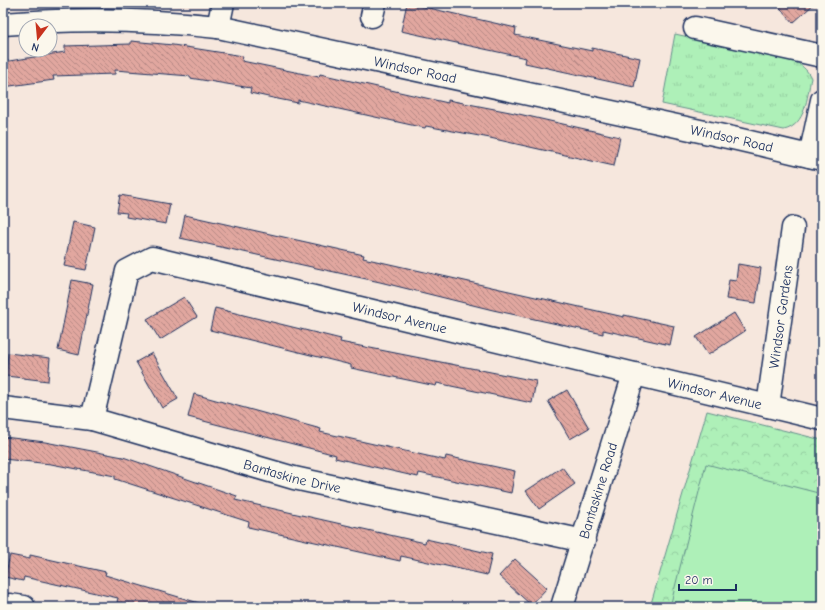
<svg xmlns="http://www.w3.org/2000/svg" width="825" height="610" font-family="'Comic Neue',sans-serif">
  <defs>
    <pattern id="grass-tufts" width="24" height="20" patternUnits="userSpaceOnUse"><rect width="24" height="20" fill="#aef0b8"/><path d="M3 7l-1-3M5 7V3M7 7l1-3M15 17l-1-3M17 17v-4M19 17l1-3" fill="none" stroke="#95cea1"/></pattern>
    <pattern id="park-crowns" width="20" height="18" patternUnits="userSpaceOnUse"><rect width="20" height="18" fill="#aef0b8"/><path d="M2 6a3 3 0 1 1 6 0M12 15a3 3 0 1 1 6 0" fill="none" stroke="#95cea1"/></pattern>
    <pattern id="building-back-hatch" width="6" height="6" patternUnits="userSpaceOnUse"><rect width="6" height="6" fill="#e1a79f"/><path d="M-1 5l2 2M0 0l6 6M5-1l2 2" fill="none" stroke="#b68885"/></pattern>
  </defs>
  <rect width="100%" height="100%" fill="#f6e7dd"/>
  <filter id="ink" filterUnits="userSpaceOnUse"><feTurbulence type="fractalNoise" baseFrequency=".025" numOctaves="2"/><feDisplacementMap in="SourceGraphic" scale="8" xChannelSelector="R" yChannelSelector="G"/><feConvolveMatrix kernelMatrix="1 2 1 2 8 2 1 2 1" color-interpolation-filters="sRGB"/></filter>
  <g filter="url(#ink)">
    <path fill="url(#grass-tufts)" stroke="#64908b" d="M 675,34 L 793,60 C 801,65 807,69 811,78 C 807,97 806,125 784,130 L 662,104 Z"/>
    <polygon fill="url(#park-crowns)" stroke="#64908b" points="707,411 822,440 822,607 650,607"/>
    <polygon fill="#aef0b8" stroke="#64908b" points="706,464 822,494 822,607 670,607"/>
    <g fill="url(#building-back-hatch)" stroke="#1b2f5e">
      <polygon points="407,3 516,28 515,35 592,51 592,48 640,58 634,87 525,63 526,58 401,31"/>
      <polygon points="776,3 815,3 793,23"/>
      <polygon points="131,41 173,45 243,56 242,61 319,77 320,74 448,103 448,100 510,112 620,137 614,166 490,138 426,126 425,128 298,100 298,103 273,98 250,93 251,88 190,78 190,76 115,70 115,74 53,76 54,80 3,87 3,62 65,52 65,46 131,44"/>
      <polygon points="120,195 170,204 166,224 126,217 127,213 117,212"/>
      <polygon points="185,215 364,255 363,258 624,317 624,315 674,326 670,345 603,330 603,334 493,310 380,282 180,238"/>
      <polygon points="73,222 95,227 86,270 64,266"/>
      <polygon points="738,264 761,268 756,303 726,299 729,280 736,281"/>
      <polygon points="72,280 93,284 79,355 58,350"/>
      <polygon points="184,297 197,317 160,340 147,319"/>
      <polygon points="215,308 341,339 340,342 536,381 532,403 437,383 436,386 351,368 351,365 210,330"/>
      <polygon points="734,313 745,331 708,355 696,337"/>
      <polygon points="8,353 50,358 48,381 6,376"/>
      <polygon points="152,353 178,399 162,408 136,362"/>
      <polygon points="567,390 589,428 570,439 548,401"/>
      <polygon points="194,394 321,429 320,432 445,460 446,456 515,471 511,493 419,473 418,477 335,458 336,455 188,417"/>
      <polygon points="4,437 45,442 123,457 237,496 235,500 425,543 426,539 492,554 487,575 401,556 400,561 248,527 249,522 115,479 115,476 51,464 3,459"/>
      <polygon points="562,467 575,484 539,509 526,491"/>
      <polygon points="10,555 30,559 30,555 106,572 105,575 199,603 198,607 134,607 117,602 118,598 24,577 23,581 5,577"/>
      <polygon points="515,559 547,588 531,605 499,576"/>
    </g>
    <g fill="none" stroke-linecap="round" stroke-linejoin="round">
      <g stroke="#1b2f5e" stroke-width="25">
        <g id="minor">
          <polyline points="372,16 375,3"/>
          <path id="s1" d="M 3,24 C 75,18 146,19 218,27 L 737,139 L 822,159"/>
          <polyline points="218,27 223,3"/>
          <polyline points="695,28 822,56"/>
          <polyline points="810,156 822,100"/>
          <path id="s2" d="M 768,406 L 793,228"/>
          <path id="s3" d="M 3,408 L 92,419 L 294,478 L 584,541"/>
          <path id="s4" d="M 92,419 L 127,271 L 152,258 L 822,419"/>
          <polyline points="6,607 10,605 24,607"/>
          <path id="s5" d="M 562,607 L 634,374"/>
        </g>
      </g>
      <use href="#minor" stroke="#fbf7ec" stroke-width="22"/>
    </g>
  </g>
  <g text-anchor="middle" stroke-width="4" stroke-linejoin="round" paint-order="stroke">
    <g font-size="14" fill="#1b2f5e" stroke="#fbf7ec">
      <text dy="5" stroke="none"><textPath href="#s1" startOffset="417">Windsor Road</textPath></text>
      <text dy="5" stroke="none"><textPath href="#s1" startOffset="741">Windsor Road</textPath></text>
      <text dy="5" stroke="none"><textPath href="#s4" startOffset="435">Windsor Avenue</textPath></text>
      <text dy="5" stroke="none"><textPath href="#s2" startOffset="90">Windsor Gardens</textPath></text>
      <text dy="5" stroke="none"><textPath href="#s4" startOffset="759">Windsor Avenue</textPath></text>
      <text dy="5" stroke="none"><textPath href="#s3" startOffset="298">Bantaskine Drive</textPath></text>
      <text dy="5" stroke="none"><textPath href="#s5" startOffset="122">Bantaskine Road</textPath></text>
    </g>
  </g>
  <rect width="825" height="610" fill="none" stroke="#fbf7ec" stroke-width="16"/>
  <rect x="8" y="8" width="809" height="594" fill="none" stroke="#1b2f5e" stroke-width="1.5" filter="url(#ink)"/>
  <g transform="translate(38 38) rotate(196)"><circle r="19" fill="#fbf7ec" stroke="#a1a7b3"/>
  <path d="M0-3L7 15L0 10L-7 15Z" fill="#c8321e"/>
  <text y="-6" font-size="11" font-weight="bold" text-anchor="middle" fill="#1b2f5e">N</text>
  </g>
  <path d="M679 584v6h57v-6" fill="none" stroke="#1b2f5e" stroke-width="2"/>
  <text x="685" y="584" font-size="12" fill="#1b2f5e" stroke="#fbf7ec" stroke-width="3" paint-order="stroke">20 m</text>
</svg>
